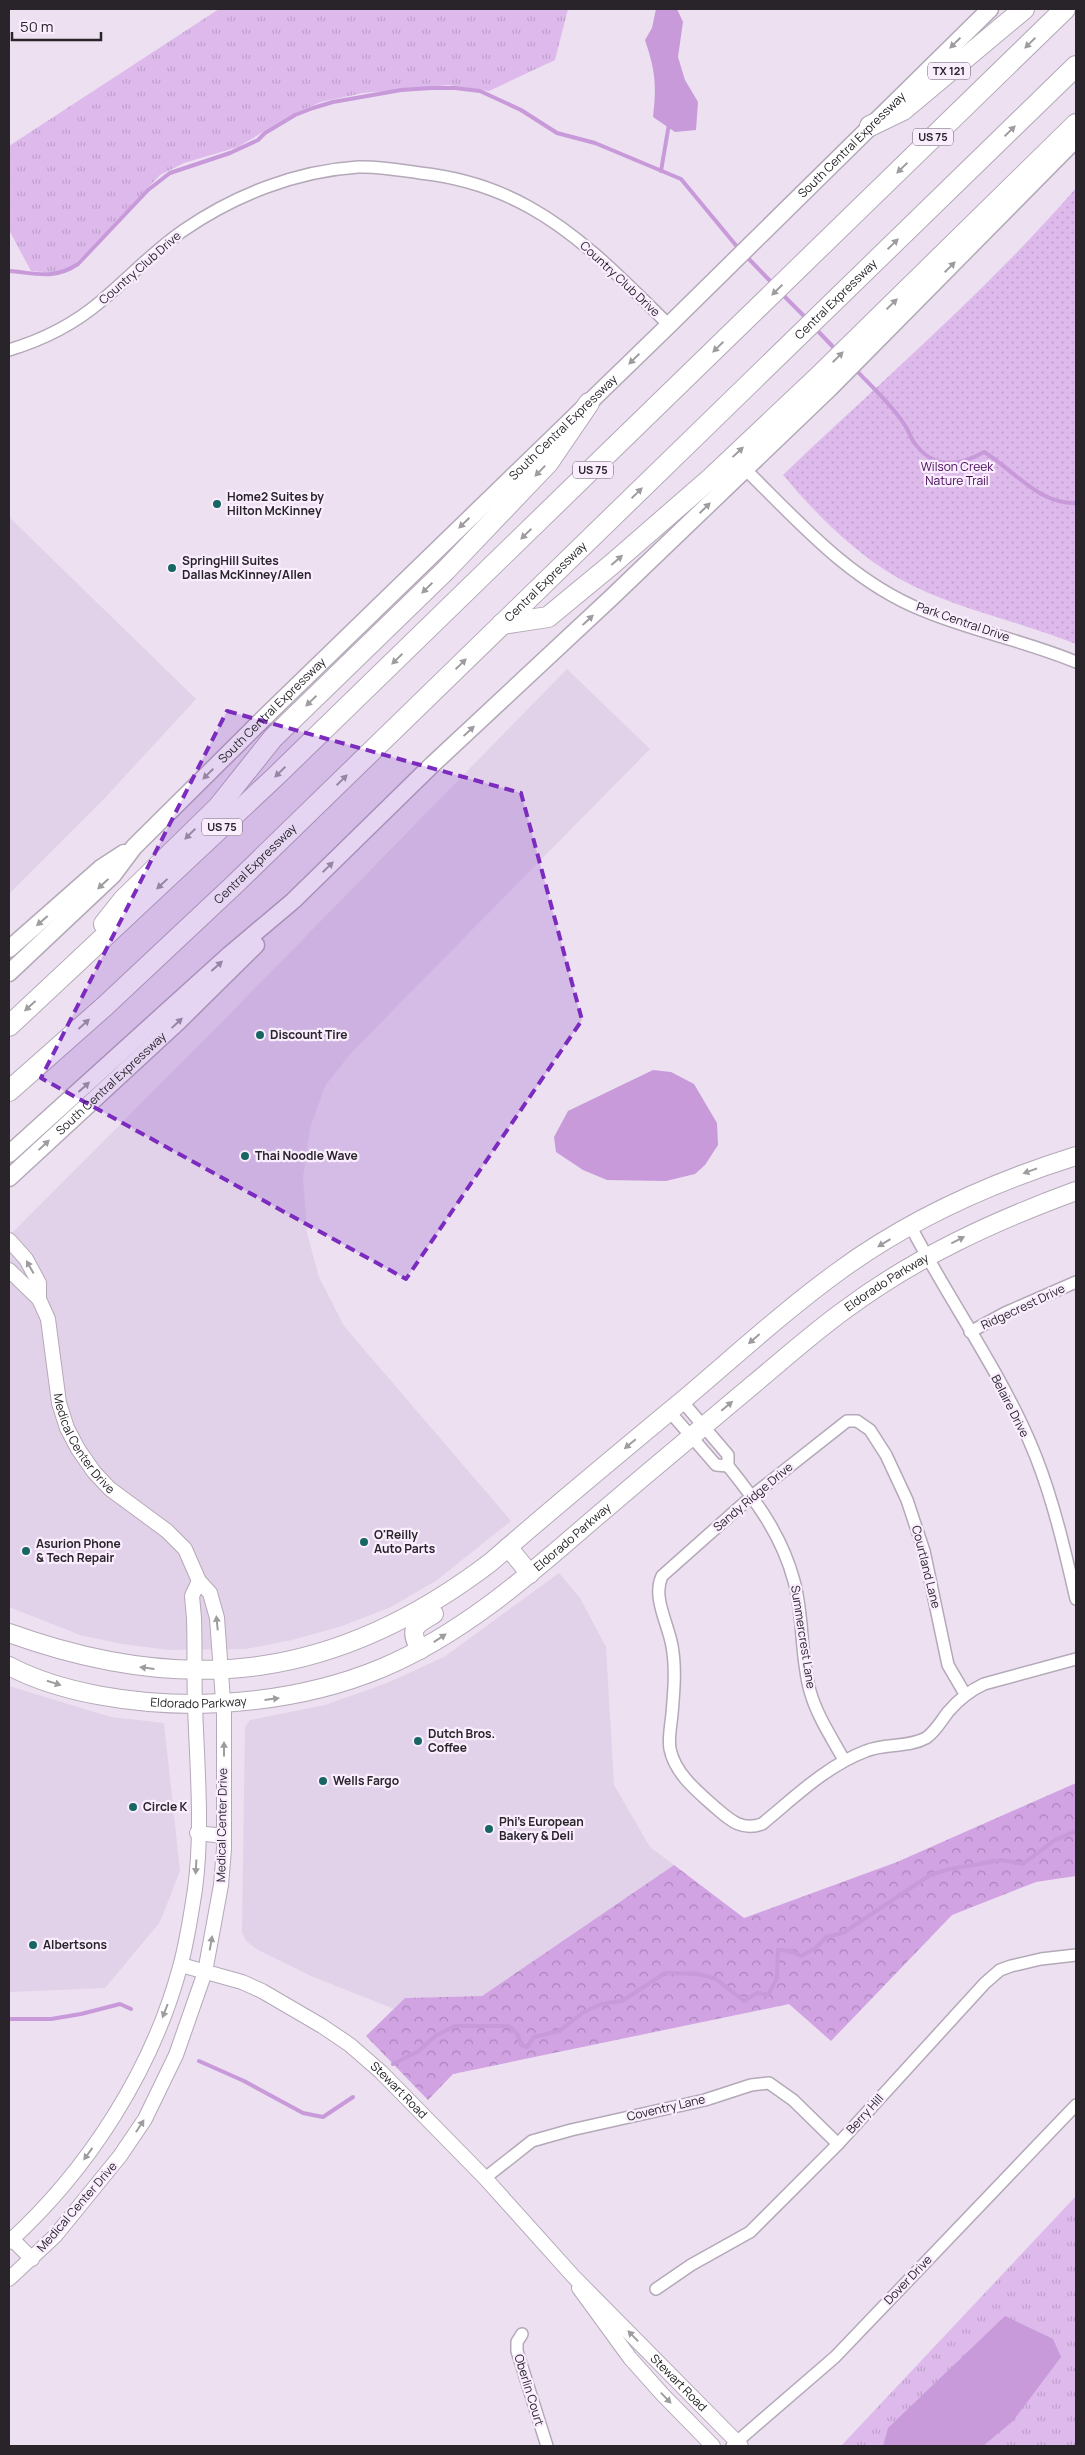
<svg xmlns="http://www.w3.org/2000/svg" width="1085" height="2455" font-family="Manrope,sans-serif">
  <defs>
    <pattern id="grass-tufts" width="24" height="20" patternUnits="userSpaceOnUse" patternTransform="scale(1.25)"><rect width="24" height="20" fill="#debaec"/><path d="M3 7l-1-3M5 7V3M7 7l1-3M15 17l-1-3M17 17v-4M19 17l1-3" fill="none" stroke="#bea0cb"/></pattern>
    <pattern id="forest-crowns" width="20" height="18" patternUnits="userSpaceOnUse" patternTransform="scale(1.25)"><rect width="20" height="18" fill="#d1a3e3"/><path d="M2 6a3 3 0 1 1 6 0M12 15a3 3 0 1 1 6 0" fill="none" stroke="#aa85b8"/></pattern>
    <pattern id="park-dots" width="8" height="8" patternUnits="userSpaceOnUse" patternTransform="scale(1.25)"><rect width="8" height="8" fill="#debaec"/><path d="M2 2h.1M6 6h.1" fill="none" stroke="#bea0cb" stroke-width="1.8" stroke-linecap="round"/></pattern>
  </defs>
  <rect width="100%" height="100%" fill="#ece0f1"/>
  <g fill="#e2d2e9">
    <polygon points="9,517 196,699 103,800 9,894"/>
    <polygon points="567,669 650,749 351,1053 325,1086 310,1128 303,1177 307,1233 319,1277 344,1326 511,1521 437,1580 391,1607 342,1626 292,1640 246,1649 169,1650 122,1644 80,1635 9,1607 9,1236 217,1027"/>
    <polygon points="559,1573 580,1598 606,1647 614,1785 650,1847 674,1865 482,1996 405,1998 394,2009 311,1976 258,1950 246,1941 242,1932 245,1727 250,1720 325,1705 387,1683 444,1657"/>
    <polygon points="9,1686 111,1717 164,1723 180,1871 160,1922 105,1988 9,1992"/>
  </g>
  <g fill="url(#grass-tufts)">
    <polygon points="219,9 568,9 555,60 489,91 448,85 363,93 321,102 291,115 238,147 184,163 160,175 72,267 55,273 31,271 9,230 9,146"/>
    <polygon points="1076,2196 1076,2446 841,2446"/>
  </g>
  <polygon fill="url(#forest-crowns)" points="1076,1783 1076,1876 1036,1882 952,1915 831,2041 789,2004 453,2074 428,2100 366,2036 405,1998 482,1996 674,1865 744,1918 897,1862"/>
  <path fill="url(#park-dots)" d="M 1076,188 L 1076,644 C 1019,621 951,608 898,578 C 853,552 816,514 783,475 C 882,380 986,292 1076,188 Z"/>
  <g fill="#c89ada">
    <path d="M 656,9 L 677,9 L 683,22 L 678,57 L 685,80 L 698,102 L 696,130 L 675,132 L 653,117 C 657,85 655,70 645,40 L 652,28 Z"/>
    <polygon points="653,1070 671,1072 694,1084 717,1123 718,1145 705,1165 695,1174 666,1181 607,1180 583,1170 556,1152 554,1137 568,1111"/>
    <polygon points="1005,2316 1053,2339 1061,2357 1013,2421 983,2446 883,2446 888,2428"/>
  </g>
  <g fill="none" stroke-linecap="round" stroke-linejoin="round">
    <g stroke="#c89ada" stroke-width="4">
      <polyline points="661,171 669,124"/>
      <polyline points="746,256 774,285"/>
      <path d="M 9,271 C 36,273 54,280 78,264 L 148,190 L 170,173 L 230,153 L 258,140 L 265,133 L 295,115 L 313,108 L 333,102 L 401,90 L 431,88 L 455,88 L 480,91 L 521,110 L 557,133 L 595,143 L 681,179 L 739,249"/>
      <polyline points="782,294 807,319"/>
      <polyline points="815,328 836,350"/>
      <path d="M 855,369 C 871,386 892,405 904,424 C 908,429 910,436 913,441 C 932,469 958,467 984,452 C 1014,470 1038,504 1076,503"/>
      <polyline points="9,2019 51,2019 81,2014 120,2004 131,2009"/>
      <polyline points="199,2061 244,2081 303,2113 323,2117 353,2097"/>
      <polyline points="393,2064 419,2051 435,2036 455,2026 509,2026 518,2035 521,2045 527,2047 534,2037 559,2031 584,2012 601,2004 622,2001 665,1973 699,1974 716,1979 744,2001 757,1993 768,1995 777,1978 778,1950 791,1951 801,1956 816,1948 826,1937 843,1933 930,1875 950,1869 1001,1860 1023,1864 1055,1840 1076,1831"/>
    </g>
    <g stroke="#b4a9b8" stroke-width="14">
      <g id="minor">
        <path d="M 9,350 C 42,340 73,325 100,302 C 128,279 153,251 184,230 C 235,195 296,171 358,167 C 379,166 400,170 420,173 C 457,177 495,188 529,207 C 583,237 625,282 669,325"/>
        <path d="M 745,469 C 799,522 850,581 922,610 C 972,631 1026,641 1076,662"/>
        <path d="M 911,1227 C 951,1304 1004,1376 1036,1457 C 1054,1503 1065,1551 1076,1599"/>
        <polyline points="970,1332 1005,1313 1076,1282"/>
        <polyline points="669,1411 716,1465 728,1466 728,1455 682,1401"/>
        <path d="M 728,1466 C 757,1502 782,1536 794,1581 C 804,1617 800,1655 810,1691 C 817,1716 832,1738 844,1760"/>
        <path d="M 965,1694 L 948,1665 L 924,1551 L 907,1500 L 886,1455 L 870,1430 L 857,1421 L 847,1421 L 752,1496 L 662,1576 C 652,1597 668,1623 672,1646 C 676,1668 674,1691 672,1714 C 671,1725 668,1738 670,1749 C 675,1774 698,1792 716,1808 C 731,1821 742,1831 762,1824 C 795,1797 826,1766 866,1751 C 885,1743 907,1748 926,1738 C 936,1731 941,1721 948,1712 C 959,1699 969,1691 984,1684 L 1076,1659"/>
        <polyline points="485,2178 532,2141 571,2130 705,2100 751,2085 769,2083 793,2100 838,2144"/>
        <polyline points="656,2289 691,2265 750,2232 838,2144 985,1983 1000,1970 1011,1966 1041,1959 1076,1955"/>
        <polyline points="522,2334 517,2342 517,2351 547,2446"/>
        <polyline points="732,2446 835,2357 1076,2105"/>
      </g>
    </g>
    <g stroke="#b4a9b8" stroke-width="16">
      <g id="tertiary">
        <polyline points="9,1240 26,1259 39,1283 39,1299"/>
        <path id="s1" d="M 9,1270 L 39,1299 L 48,1319 L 59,1403 L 67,1428 L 78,1449 L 94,1472 L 110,1489 L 167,1531 L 185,1549 L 199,1581 L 210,1593 L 217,1618 L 224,1714 L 224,1849 L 221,1885 L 205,1972 L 176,2055 L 145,2119 L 120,2156 L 55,2236 L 9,2279"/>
        <polyline points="197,1833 224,1836"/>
        <path id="s2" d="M 181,1965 L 242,1982 L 262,1991 L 322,2026 L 350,2045 L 381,2072 L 485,2178 L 573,2276 L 741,2446"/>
        <polyline points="12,2239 32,2259"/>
        <path d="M 9,2242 C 88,2170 152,2071 180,1967 C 187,1942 191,1915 195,1889 C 203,1829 197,1766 195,1705 C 194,1676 195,1647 194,1618 L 192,1596 L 199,1581"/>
        <polyline points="579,2288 630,2358 663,2395 713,2446"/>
      </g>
    </g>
    <g stroke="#b4a9b8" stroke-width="19">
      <g id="secondary">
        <polyline points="9,949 101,868 124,853"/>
        <path id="s3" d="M 9,973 L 113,875 L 134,847 L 270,712 L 669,325 L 990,9"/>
        <polyline points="9,1154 229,955 293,901 433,764 612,597 830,388 1076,139"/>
        <path id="s4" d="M 9,1178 L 179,1021 L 256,945"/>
      </g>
    </g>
    <g stroke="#b4a9b8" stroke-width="20">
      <g id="primary">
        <polyline points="508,1547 530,1574"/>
        <path d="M 9,1633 C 189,1698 338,1679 491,1562 C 554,1507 618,1454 682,1401 C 734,1357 784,1311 839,1271 C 910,1219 993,1182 1076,1156"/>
        <path d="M 420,1650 C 408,1628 415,1625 434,1614"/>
        <path id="s5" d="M 9,1666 C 62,1694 136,1704 195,1704 C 260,1703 322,1693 382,1668 C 460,1635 526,1578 589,1523 C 644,1476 699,1430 755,1383 C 785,1358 814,1332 846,1309 C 916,1257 994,1221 1076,1191"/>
      </g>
    </g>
    <g stroke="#b4a9b8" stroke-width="22">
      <g id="motorway">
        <polyline points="870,126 903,110 1024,9"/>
        <polyline points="502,624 548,617 611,565 711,478 819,376 1076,124"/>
        <polyline points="104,924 123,900 218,807 273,738 446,570 548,463 589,403"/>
        <polyline points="9,1026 276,776 1065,9"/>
        <path id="s6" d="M 9,1091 L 105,1006 L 234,885 L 1076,66"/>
      </g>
    </g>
    <use href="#minor" stroke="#fff" stroke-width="11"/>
    <use href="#tertiary" stroke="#fff" stroke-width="14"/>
    <use href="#secondary" stroke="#fff" stroke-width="16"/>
    <use href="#primary" stroke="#fff" stroke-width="18"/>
    <use href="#motorway" stroke="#fff" stroke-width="20"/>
  </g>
  <defs><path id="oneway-solid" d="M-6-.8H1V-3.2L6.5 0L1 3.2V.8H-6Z" transform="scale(1.25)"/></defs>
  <g fill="#9e9c9f">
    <use href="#oneway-solid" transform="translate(955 43) rotate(136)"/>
    <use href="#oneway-solid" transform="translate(1030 43) rotate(136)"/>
    <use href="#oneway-solid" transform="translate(1010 131) rotate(-44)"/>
    <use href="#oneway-solid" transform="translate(902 168) rotate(136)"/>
    <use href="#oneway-solid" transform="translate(893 244) rotate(-44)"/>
    <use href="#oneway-solid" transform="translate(950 267) rotate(-45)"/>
    <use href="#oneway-solid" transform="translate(777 290) rotate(136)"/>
    <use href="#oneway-solid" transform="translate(892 304) rotate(-44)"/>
    <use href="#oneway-solid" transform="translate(718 347) rotate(136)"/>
    <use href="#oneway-solid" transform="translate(838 357) rotate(-45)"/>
    <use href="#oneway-solid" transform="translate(634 359) rotate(136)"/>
    <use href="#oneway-solid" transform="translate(738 452) rotate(-43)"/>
    <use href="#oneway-solid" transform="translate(540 471) rotate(134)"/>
    <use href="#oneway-solid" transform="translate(637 493) rotate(-44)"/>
    <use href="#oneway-solid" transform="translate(705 508) rotate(-44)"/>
    <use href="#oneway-solid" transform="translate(464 523) rotate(136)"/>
    <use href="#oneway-solid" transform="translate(526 534) rotate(136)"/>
    <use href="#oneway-solid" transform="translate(617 560) rotate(-41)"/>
    <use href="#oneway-solid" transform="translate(427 588) rotate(136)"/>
    <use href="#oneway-solid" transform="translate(588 620) rotate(-43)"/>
    <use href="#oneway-solid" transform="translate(397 659) rotate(136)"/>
    <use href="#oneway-solid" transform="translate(461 664) rotate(-44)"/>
    <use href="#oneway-solid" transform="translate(311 701) rotate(136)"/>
    <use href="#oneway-solid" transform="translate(469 731) rotate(-43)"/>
    <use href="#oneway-solid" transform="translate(280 772) rotate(136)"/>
    <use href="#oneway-solid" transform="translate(208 774) rotate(135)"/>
    <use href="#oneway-solid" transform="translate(342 780) rotate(-44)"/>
    <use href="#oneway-solid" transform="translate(190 834) rotate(135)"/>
    <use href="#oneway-solid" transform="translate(328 867) rotate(-44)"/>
    <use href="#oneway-solid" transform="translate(103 884) rotate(137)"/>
    <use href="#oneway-solid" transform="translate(162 884) rotate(137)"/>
    <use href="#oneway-solid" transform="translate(42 921) rotate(139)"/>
    <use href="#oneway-solid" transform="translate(217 966) rotate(-42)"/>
    <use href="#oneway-solid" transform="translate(30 1006) rotate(138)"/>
    <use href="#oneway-solid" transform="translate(177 1023) rotate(-43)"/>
    <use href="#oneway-solid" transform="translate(84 1024) rotate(-42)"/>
    <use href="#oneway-solid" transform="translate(84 1087) rotate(-42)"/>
    <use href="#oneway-solid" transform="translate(44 1145) rotate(-43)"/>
    <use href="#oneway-solid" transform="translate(1030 1171) rotate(160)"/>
    <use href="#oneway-solid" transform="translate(958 1240) rotate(-27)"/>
    <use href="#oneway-solid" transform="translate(884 1243) rotate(149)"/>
    <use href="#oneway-solid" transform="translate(30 1267) rotate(-119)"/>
    <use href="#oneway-solid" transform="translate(754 1339) rotate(139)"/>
    <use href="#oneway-solid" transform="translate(727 1406) rotate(-40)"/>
    <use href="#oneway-solid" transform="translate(630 1444) rotate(140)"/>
    <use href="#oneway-solid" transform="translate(217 1623) rotate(-96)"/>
    <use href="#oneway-solid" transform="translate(440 1638) rotate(-33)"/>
    <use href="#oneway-solid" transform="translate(147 1668) rotate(-173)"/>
    <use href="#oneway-solid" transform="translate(54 1683) rotate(18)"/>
    <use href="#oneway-solid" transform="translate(272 1699) rotate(-7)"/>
    <use href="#oneway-solid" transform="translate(224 1749) rotate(-90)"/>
    <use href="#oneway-solid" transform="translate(196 1867) rotate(93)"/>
    <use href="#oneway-solid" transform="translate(211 1943) rotate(-80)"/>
    <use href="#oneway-solid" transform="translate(165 2011) rotate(111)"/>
    <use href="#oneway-solid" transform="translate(140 2126) rotate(-57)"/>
    <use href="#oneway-solid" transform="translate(88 2154) rotate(126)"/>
    <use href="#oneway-solid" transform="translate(633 2336) rotate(-134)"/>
    <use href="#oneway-solid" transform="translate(666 2398) rotate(46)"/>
  </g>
  <path fill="#7b2cbf" fill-opacity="0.2" stroke="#7b2cbf" stroke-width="4" stroke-dasharray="10 6" stroke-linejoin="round" d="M 227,711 L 521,793 L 582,1020 L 406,1279 L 41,1078 Z"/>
  <g fill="#186664" stroke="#f9edfe" stroke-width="2">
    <circle cx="217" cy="504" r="5"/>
    <circle cx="172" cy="568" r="5"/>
    <circle cx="260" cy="1035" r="5"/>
    <circle cx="245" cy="1156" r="5"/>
    <circle cx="364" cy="1542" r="5"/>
    <circle cx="26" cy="1551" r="5"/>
    <circle cx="418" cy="1741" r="5"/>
    <circle cx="323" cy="1781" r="5"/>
    <circle cx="133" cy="1807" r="5"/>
    <circle cx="489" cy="1829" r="5"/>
    <circle cx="33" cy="1945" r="5"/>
  </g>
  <g text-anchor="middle" stroke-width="4.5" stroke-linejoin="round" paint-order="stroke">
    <g fill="#f9edfe" stroke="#67606a" stroke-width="1">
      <rect x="928" y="62.5" width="42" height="17" rx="4"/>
      <rect x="913" y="128.5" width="40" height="17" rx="4"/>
      <rect x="573" y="461.5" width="40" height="17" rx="4"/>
      <rect x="202" y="818.5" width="40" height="17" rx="4"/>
    </g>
    <g font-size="11" font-weight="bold" fill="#28242a">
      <text x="949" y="75">TX 121</text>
      <text x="933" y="141">US 75</text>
      <text x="593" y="474">US 75</text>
      <text x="222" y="831">US 75</text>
    </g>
    <g font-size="12" fill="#28242a" stroke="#f9edfe">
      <text dy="4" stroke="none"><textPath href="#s3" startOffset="1182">South Central Expressway</textPath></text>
      <text transform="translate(140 268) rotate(-41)" y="4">Country Club Drive</text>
      <text transform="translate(620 279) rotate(43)" y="4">Country Club Drive</text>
      <text dy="4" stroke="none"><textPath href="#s6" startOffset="1145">Central Expressway</textPath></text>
      <text dy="4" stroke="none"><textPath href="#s3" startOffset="778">South Central Expressway</textPath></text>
      <text dy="4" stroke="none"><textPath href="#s6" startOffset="740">Central Expressway</textPath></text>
      <text transform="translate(963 622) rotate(19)" y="4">Park Central Drive</text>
      <text dy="4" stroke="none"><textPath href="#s3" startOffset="372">South Central Expressway</textPath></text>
      <text dy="4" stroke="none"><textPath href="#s6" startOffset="335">Central Expressway</textPath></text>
      <text dy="4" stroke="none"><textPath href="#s4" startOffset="139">South Central Expressway</textPath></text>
      <text dy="4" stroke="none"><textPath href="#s5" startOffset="1020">Eldorado Parkway</textPath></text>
      <text transform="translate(1023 1307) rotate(-25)" y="4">Ridgecrest Drive</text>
      <text transform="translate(1010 1406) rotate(63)" y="4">Belaire Drive</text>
      <text dy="4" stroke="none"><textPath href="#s1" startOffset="196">Medical Center Drive</textPath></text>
      <text transform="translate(753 1497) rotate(-40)" y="4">Sandy Ridge Drive</text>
      <text dy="4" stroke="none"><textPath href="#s5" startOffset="615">Eldorado Parkway</textPath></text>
      <text transform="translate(926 1567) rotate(76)" y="4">Courtland Lane</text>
      <text transform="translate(803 1637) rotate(81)" y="4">Summercrest Lane</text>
      <text dy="4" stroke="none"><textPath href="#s5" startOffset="195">Eldorado Parkway</textPath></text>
      <text transform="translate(222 1825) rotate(-89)" y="4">Medical Center Drive</text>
      <text dy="4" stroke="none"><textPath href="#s2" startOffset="255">Stewart Road</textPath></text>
      <text transform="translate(666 2108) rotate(-13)" y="4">Coventry Lane</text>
      <text transform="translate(865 2114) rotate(-48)" y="4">Berry Hill</text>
      <text transform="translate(77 2207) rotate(-49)" y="4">Medical Center Drive</text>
      <text transform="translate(908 2280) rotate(-46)" y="4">Dover Drive</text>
      <text dy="4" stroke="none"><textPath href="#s2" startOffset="660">Stewart Road</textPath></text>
      <text transform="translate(529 2390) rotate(73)" y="4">Oberlin Court</text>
    </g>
    <g font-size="12" fill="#450857" stroke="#f9edfe">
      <text x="957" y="471">Wilson Creek<tspan x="957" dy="14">Nature Trail</tspan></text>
    </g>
    <g font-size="12" font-weight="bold" fill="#28242a" stroke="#f9edfe" text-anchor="start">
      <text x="227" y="501">Home2 Suites by<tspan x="227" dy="14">Hilton McKinney</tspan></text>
      <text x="182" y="565">SpringHill Suites<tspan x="182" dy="14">Dallas McKinney/Allen</tspan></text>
      <text x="270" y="1039">Discount Tire</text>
      <text x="255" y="1160">Thai Noodle Wave</text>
      <text x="374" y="1539">O'Reilly<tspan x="374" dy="14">Auto Parts</tspan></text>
      <text x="36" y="1548">Asurion Phone<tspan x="36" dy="14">&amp; Tech Repair</tspan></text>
      <text x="428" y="1738">Dutch Bros.<tspan x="428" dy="14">Coffee</tspan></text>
      <text x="333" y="1785">Wells Fargo</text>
      <text x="143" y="1811">Circle K</text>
      <text x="499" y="1826">Phi's European<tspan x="499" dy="14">Bakery &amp; Deli</tspan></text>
      <text x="43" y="1949">Albertsons</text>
    </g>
  </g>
  <rect width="1085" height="2455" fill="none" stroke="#28242a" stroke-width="20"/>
  <path d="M12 32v8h89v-8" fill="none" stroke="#28242a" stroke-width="2.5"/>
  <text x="20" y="32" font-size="15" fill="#28242a" stroke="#f9edfe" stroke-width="4" paint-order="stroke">50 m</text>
</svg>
